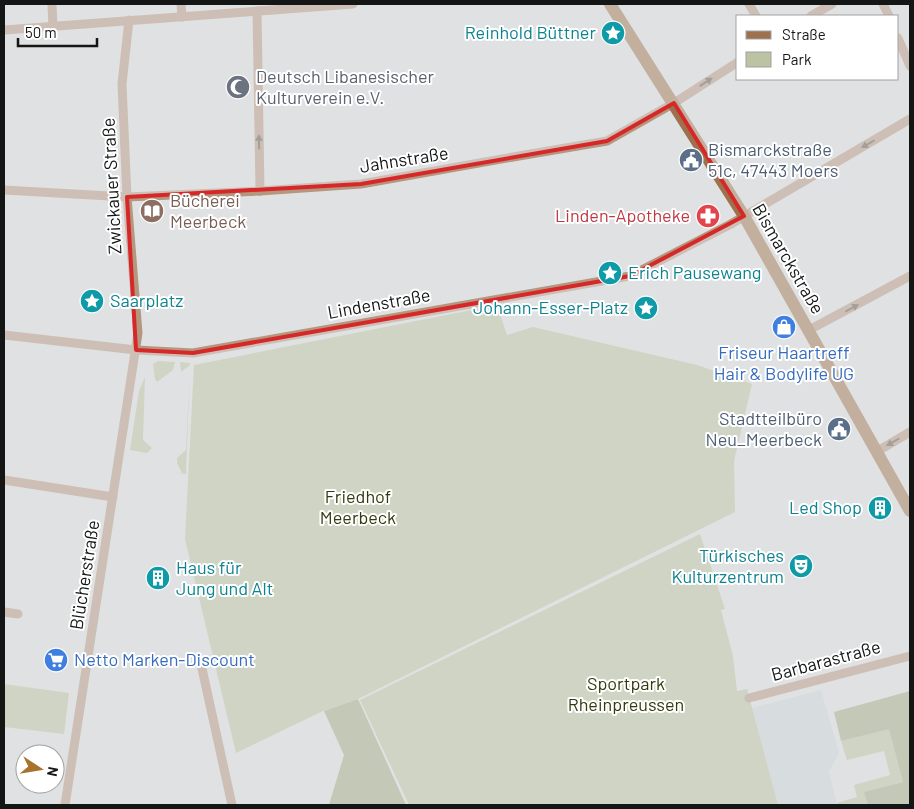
<svg xmlns="http://www.w3.org/2000/svg" width="914" height="809" font-family="Barlow,sans-serif">
  <rect width="100%" height="100%" fill="#e0e1e2"/>
  <polygon fill="#cdd4da" points="821,690 839,753 829,772 837,805 778,805 752,708"/>
  <g fill="#bcc3a2">
    <polygon points="497,305 507,335 533,327 697,365 752,384 734,461 735,512 358,699 323,711 236,753 185,539 194,365"/>
    <polygon points="158,361 175,362 173,370 157,382 155,379 153,364"/>
    <polygon points="180,362 190,363 186,474 172,472 182,473 177,463 177,458 186,450 190,365 181,372"/>
    <polygon points="145,377 143,440 152,448 147,453 130,450 139,391"/>
    <polygon points="700,534 725,609 721,610 733,656 737,691 747,689 778,805 409,805 360,700"/>
    <polygon points="4,684 69,693 64,734 4,727"/>
    <polygon points="889,728 903,782 865,792 868,805 837,805 837,803 857,797 854,785 890,775 884,751 847,760 841,741"/>
  </g>
  <g fill="#a1a883">
    <polygon points="910,691 910,805 868,805 864,792 903,782 889,729 841,741 834,712"/>
    <polygon points="358,699 406,805 329,805 344,755 324,711"/>
  </g>
  <g fill="none" stroke-linecap="round" stroke-linejoin="round">
    <g stroke="#b5967e" stroke-width="9">
      <polyline points="52,4 53,28"/>
      <polyline points="181,4 182,17"/>
      <polyline points="749,4 756,16"/>
      <polyline points="883,4 889,16"/>
      <polyline points="257,11 260,191"/>
      <polyline points="811,16 832,4"/>
      <polyline points="4,30 353,4"/>
      <polyline points="898,38 910,66"/>
      <polyline points="4,190 127,197 260,191 361,184 513,157 607,141 674,103 738,62"/>
      <polyline points="809,330 910,276"/>
      <polyline points="4,335 136,350 193,353 630,276 731,224 910,119"/>
      <polyline points="876,452 910,432"/>
      <polyline points="4,480 113,497"/>
      <polyline points="4,612 18,614"/>
      <polyline points="201,664 232,805"/>
      <polyline points="749,698 910,656"/>
      <polyline points="65,805 138,333 127,197 122,84 129,20"/>
    </g>
    <polyline stroke="#9d714d" stroke-width="12" points="610,4 744,216 910,511"/>
  </g>
  <defs><path id="oneway-solid" d="M-6-.8H1V-3.2L6.5 0L1 3.2V.8H-6Z" transform="scale(1.25)"/></defs>
  <g fill="#5c4f44">
    <use href="#oneway-solid" transform="translate(706 82) rotate(-33)"/>
    <use href="#oneway-solid" transform="translate(259 142) rotate(-91)"/>
    <use href="#oneway-solid" transform="translate(868 144) rotate(150)"/>
    <use href="#oneway-solid" transform="translate(852 308) rotate(-28)"/>
    <use href="#oneway-solid" transform="translate(893 442) rotate(150)"/>
  </g>
  <path d="M0 0H914V809H0ZM 674,103 L 744,216 L 630,276 L 193,353 L 136,350 L 127,197 L 361,184 L 607,141 Z" fill="#e0e1e2" fill-opacity=".55" fill-rule="evenodd"/>
  <path fill="none" stroke="#d62828" stroke-width="4" stroke-linejoin="round" d="M 674,103 L 744,216 L 630,276 L 193,353 L 136,350 L 127,197 L 361,184 L 607,141 Z"/>
  <defs>
    <g id="sight-disc" transform="scale(1.25)"><circle r="9.5" fill="#0f9aa8" stroke="#fff"/><path d="M0-6L1.8-2.2L6-1.7L2.9 1.2L3.7 5.4L0 3.3L-3.7 5.4L-2.9 1.2L-6-1.7L-1.8-2.2Z" fill="#fff"/></g>
    <g id="mosque-disc" transform="scale(1.25)"><circle r="9.5" fill="#6b7280" stroke="#fff"/><path d="M3.5-4.9A6 6 0 1 0 3.5 4.9A5 5 0 1 1 3.5-4.9Z" fill="#fff"/></g>
    <g id="civic-disc" transform="scale(1.25)"><circle r="9.5" fill="#5c6f8a" stroke="#fff"/><path d="M-.6-6.5H3V-4.5H.6V-3L4-1V1h2V6H-6V1h2V-1L-.6-3ZM-1.2 2.5V6h2.4V2.5Z" fill="#fff"/></g>
    <g id="library-disc" transform="scale(1.25)"><circle r="9.5" fill="#8d6e63" stroke="#fff"/><path d="M-6-4Q-3-5.5-.7-3.5V5Q-3 3-6 4ZM6-4Q3-5.5 .7-3.5V5Q3 3 6 4Z" fill="#fff"/></g>
    <g id="pharmacy-disc" transform="scale(1.25)"><circle r="9.5" fill="#e0444e" stroke="#fff"/><path d="M-2-6h4v4h4v4h-4v4h-4v-4h-4v-4h4Z" fill="#fff"/></g>
    <g id="shop-disc" transform="scale(1.25)"><circle r="9.5" fill="#3f7fe0" stroke="#fff"/><path d="M-5-2.5h2.3a2.7 3.5 0 0 1 5.4 0H5L5.5 6h-11ZM-1.5-2.5h3a1.5 2.3 0 0 0-3 0Z" fill="#fff"/></g>
    <g id="building-disc" transform="scale(1.25)"><circle r="9.5" fill="#0f9aa8" stroke="#fff"/><path d="M-4-6H4V6H1V3H-1V6H-4ZM-2.5-4.3h1.7v1.8h-1.7ZM.8-4.3h1.7v1.8H.8ZM-2.5-1h1.7V.8h-1.7ZM.8-1h1.7V.8H.8Z" fill="#fff"/></g>
    <g id="theatre-disc" transform="scale(1.25)"><circle r="9.5" fill="#0f9aa8" stroke="#fff"/><path d="M-5-5.5Q0-4 5-5.5V0Q5 5 0 6Q-5 5-5 0ZM-3.3-2.5H-1v1.5H-3.3ZM1-2.5H3.3v1.5H1ZM-2.8 1Q0 5.5 2.8 1Z" fill="#fff"/></g>
    <g id="supermarket-disc" transform="scale(1.25)"><circle r="9.5" fill="#3f7fe0" stroke="#fff"/><path d="M-6-5.5h2.5l.6 2H6L4.5 2H-2.5L-4.4-4H-6ZM-1.5 3.2a1.3 1.3 0 1 0 .1 0ZM3 3.2a1.3 1.3 0 1 0 .1 0Z" fill="#fff"/></g>
  </defs>
  <g fill-rule="evenodd">
    <use href="#sight-disc" x="613" y="33"/>
    <use href="#mosque-disc" x="238" y="87"/>
    <use href="#civic-disc" x="691" y="160"/>
    <use href="#library-disc" x="152" y="211"/>
    <use href="#pharmacy-disc" x="708" y="216"/>
    <use href="#sight-disc" x="610" y="273"/>
    <use href="#sight-disc" x="92" y="301"/>
    <use href="#sight-disc" x="646" y="308"/>
    <use href="#shop-disc" x="784" y="327"/>
    <use href="#civic-disc" x="839" y="429"/>
    <use href="#building-disc" x="880" y="508"/>
    <use href="#theatre-disc" x="801" y="566"/>
    <use href="#building-disc" x="158" y="578"/>
    <use href="#supermarket-disc" x="56" y="660"/>
  </g>
  <g text-anchor="middle" stroke-width="4" stroke-linejoin="round" paint-order="stroke">
    <g font-size="18" fill="#0d838f" stroke="#fff" text-anchor="end">
      <text x="596" y="39">Reinhold Büttner</text>
      <text x="628" y="279" text-anchor="start">Erich Pausewang</text>
      <text x="110" y="307" text-anchor="start">Saarplatz</text>
      <text x="628" y="314">Johann-Esser-Platz</text>
      <text x="862" y="514">Led Shop</text>
      <text x="784" y="562">Türkisches<tspan x="784" dy="21">Kulturzentrum</tspan></text>
      <text x="176" y="574" text-anchor="start">Haus für<tspan x="176" dy="21">Jung und Alt</tspan></text>
    </g>
    <g font-size="18" fill="#5b616d" stroke="#fff" text-anchor="start">
      <text x="256" y="83">Deutsch Libanesischer<tspan x="256" dy="21">Kulturverein e.V.</tspan></text>
    </g>
    <g font-size="18" fill="#4e5e75" stroke="#fff" text-anchor="start">
      <text x="708" y="156">Bismarckstraße<tspan x="708" dy="21">51c, 47443 Moers</tspan></text>
      <text x="822" y="425" text-anchor="end">Stadtteilbüro<tspan x="822" dy="21">Neu_Meerbeck</tspan></text>
    </g>
    <g font-size="18" fill="#141515" stroke="#fff">
      <text transform="translate(404 160) rotate(-9)" y="6">Jahnstraße</text>
      <text transform="translate(112 186) rotate(-93)" y="6">Zwickauer Straße</text>
      <text transform="translate(788 259) rotate(60)" y="6">Bismarckstraße</text>
      <text transform="translate(379 304) rotate(-10)" y="6">Lindenstraße</text>
      <text transform="translate(85 575) rotate(-81)" y="6">Blücherstraße</text>
      <text transform="translate(826 661) rotate(-15)" y="6">Barbarastraße</text>
    </g>
    <g font-size="18" fill="#785e54" stroke="#fff" text-anchor="start">
      <text x="170" y="207">Bücherei<tspan x="170" dy="21">Meerbeck</tspan></text>
    </g>
    <g font-size="18" fill="#be3a42" stroke="#fff" text-anchor="end">
      <text x="690" y="222">Linden-Apotheke</text>
    </g>
    <g font-size="18" fill="#366cbe" stroke="#fff">
      <text x="784" y="359">Friseur Haartreff<tspan x="784" dy="21">Hair &amp; Bodylife UG</tspan></text>
      <text x="74" y="666" text-anchor="start">Netto Marken-Discount</text>
    </g>
    <g font-size="18" fill="#343a0d" stroke="#fff">
      <text x="358" y="503">Friedhof<tspan x="358" dy="21">Meerbeck</tspan></text>
      <text x="626" y="690">Sportpark<tspan x="626" dy="21">Rheinpreussen</tspan></text>
    </g>
  </g>
  <rect width="914" height="809" fill="none" stroke="#141515" stroke-width="10"/>
  <rect x="736" y="15" width="162" height="65" fill="#ffffff" stroke="#a1a1a1"/>
  <rect x="746" y="31" width="25" height="8" fill="#9d714d" stroke="#a1a1a1"/>
  <text x="782" y="40" font-size="15" fill="#141515">Straße</text>
  <rect x="746" y="52" width="25" height="15" fill="#bcc3a2" stroke="#a1a1a1"/>
  <text x="782" y="65" font-size="15" fill="#141515">Park</text>
  <g transform="translate(40 769) rotate(102)"><circle r="24" fill="#ffffff" stroke="#a1a1a1"/>
  <path d="M0-4L9 19L0 12L-9 19Z" fill="#a8732d"/>
  <text y="-8" font-size="14" font-weight="bold" text-anchor="middle" fill="#141515">N</text>
  </g>
  <path d="M18 38v8h79v-8" fill="none" stroke="#141515" stroke-width="2.5"/>
  <text x="25" y="38" font-size="15" fill="#141515" stroke="#ffffff" stroke-width="4" paint-order="stroke">50 m</text>
</svg>
